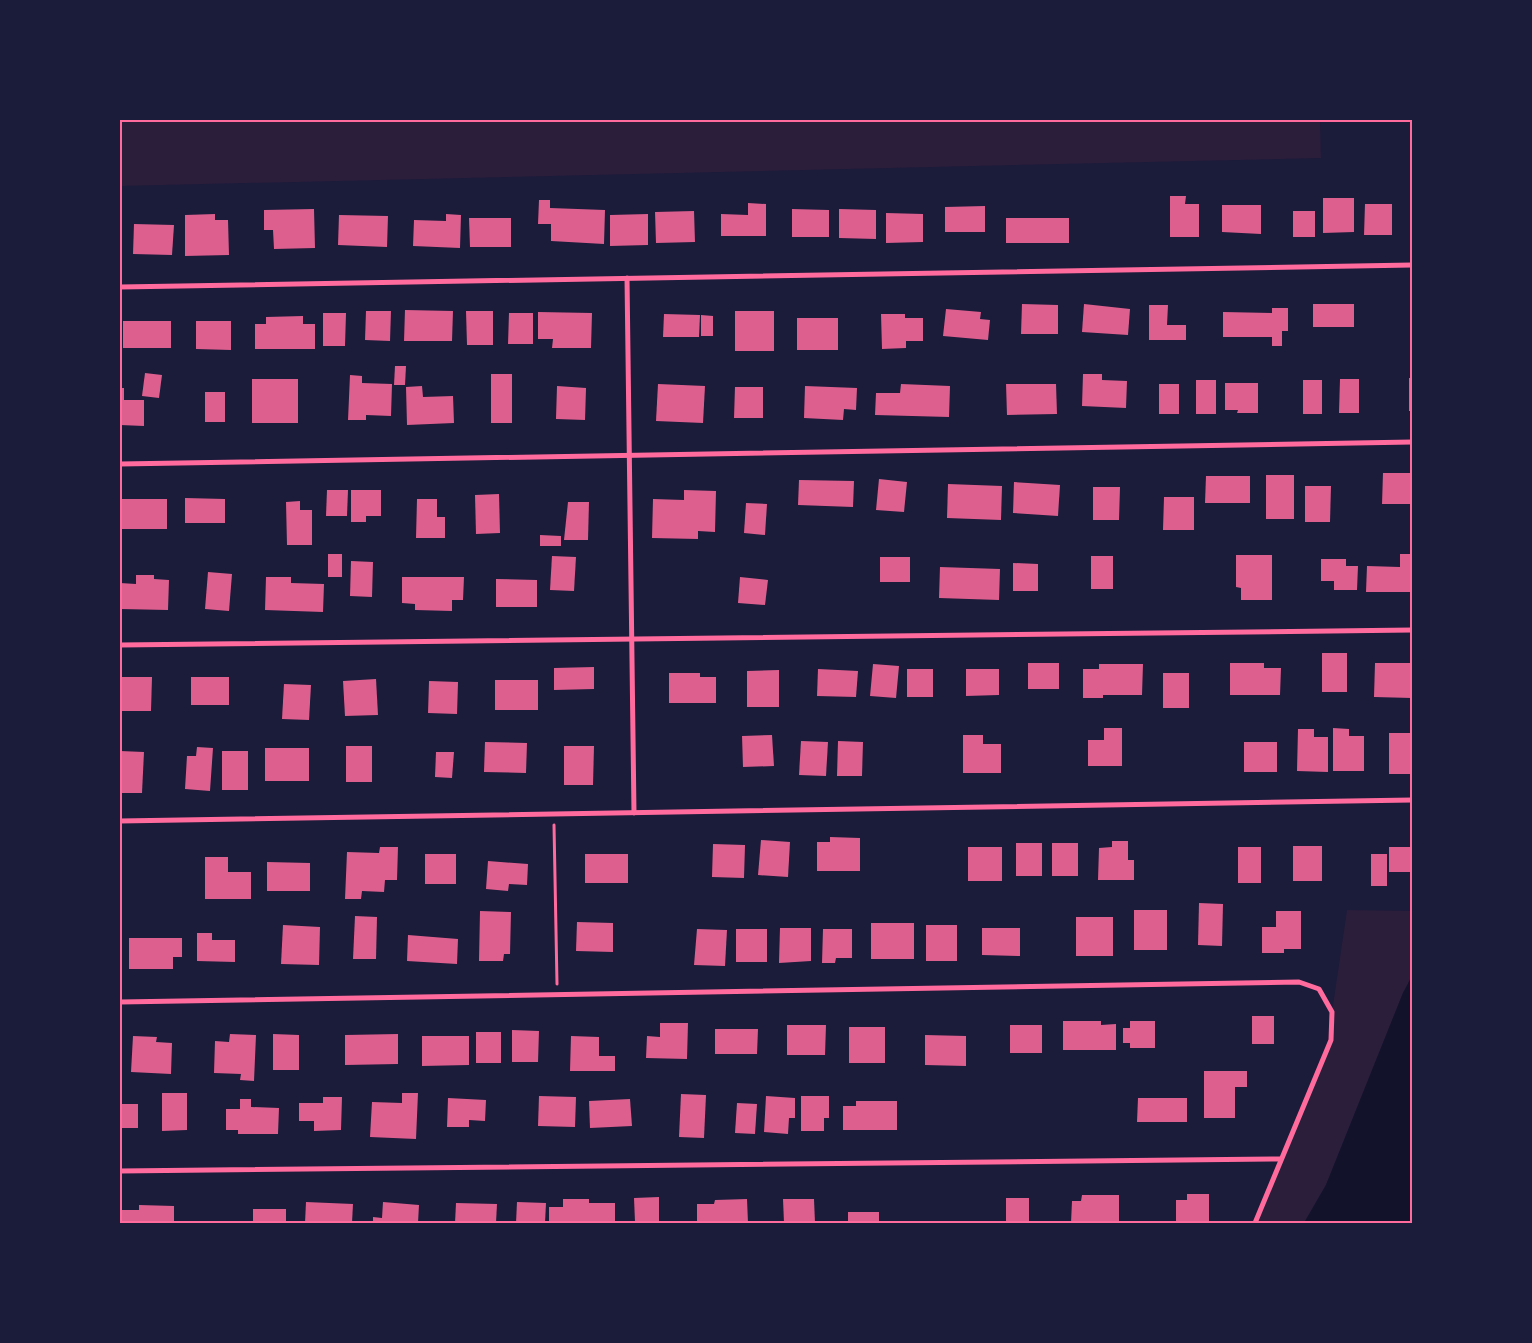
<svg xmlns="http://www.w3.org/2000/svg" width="1532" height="1343" font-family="'Noto Serif',serif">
  <rect width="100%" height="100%" fill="#1b1b3a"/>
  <g fill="#2a1e3b">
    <polygon points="120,120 1320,120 1321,158 120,186"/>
    <polygon points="1347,910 1412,911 1412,976 1403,993 1326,1185 1304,1223 1255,1223 1331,1040 1332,1012"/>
  </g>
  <polygon fill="#12122b" points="1412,976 1412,1223 1304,1223 1326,1185 1403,993"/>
  <g fill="#dd5f8e">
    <polygon points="1170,196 1186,196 1185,204 1199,204 1199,237 1170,237"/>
    <polygon points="1323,198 1354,198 1354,232 1323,233"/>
    <polygon points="539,200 550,200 550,208 605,210 604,244 551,241 551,224 538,224"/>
    <polygon points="748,203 766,204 766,236 721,236 721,214 748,215"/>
    <polygon points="1365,204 1392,204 1392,235 1364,235"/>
    <polygon points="1222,205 1261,205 1261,234 1222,232"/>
    <polygon points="985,206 985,232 945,232 945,207"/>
    <polygon points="314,209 315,248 274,249 273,230 264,230 264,210"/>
    <polygon points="792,209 829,210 829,237 792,237"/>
    <polygon points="839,209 876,210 876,239 839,238"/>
    <polygon points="694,211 695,242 656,243 655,212"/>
    <rect x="1293" y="211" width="22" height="26"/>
    <polygon points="886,213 923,214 923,242 886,243"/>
    <polygon points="215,214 215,220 228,220 229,255 185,256 185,215"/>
    <polygon points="446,214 461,215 460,248 413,246 414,220 446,221"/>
    <polygon points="648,214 648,245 610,246 610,215"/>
    <polygon points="339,215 388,216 387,247 338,245"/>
    <polygon points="469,218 511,218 511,247 470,247"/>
    <rect x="1006" y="218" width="63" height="25"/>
    <polygon points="134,224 174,225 172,255 133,254"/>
    <polygon points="1022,304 1058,305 1058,334 1021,334"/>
    <polygon points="1084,304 1130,309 1128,335 1082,332"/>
    <rect x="1313" y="304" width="41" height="23"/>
    <polygon points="1149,305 1168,305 1167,325 1186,325 1186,340 1149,340"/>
    <polygon points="1272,308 1288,308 1288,331 1282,331 1282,346 1272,346 1272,337 1223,337 1223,312 1272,313"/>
    <polygon points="946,309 981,312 980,319 990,320 988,340 943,336"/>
    <polygon points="405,310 453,311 452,341 404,341"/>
    <polygon points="366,311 391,311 390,341 365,340"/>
    <polygon points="466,311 493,311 493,345 467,345"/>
    <rect x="735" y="311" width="39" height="40"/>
    <polygon points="538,312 592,313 591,348 552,348 553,339 538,339"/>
    <polygon points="323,313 346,313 345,346 323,346"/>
    <polygon points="509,313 533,313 533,344 508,344"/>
    <polygon points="664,314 700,315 699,337 663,337"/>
    <polygon points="881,314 905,314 905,318 923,318 923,341 906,341 906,348 882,349"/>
    <polygon points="701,315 713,316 713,336 701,336"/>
    <polygon points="303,316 303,324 315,324 315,349 255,349 255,324 266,324 266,317"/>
    <rect x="797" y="318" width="41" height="32"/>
    <rect x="123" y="321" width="48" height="27"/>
    <polygon points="196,321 231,321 231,350 196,349"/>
    <polygon points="395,366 406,366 405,385 394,385"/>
    <polygon points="145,373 162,375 159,398 142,396"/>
    <rect x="491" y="374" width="21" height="49"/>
    <polygon points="1083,374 1102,374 1102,380 1127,381 1126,408 1082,406"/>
    <polygon points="350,375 362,376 362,383 392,384 391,416 366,415 366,420 348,420"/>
    <rect x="1409" y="378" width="3" height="33"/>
    <rect x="252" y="379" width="46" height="44"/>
    <polygon points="1340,379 1359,379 1359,413 1339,413"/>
    <rect x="1196" y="380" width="20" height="34"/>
    <rect x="1303" y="380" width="19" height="34"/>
    <polygon points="1225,383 1258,383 1258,413 1237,413 1238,410 1225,410"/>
    <polygon points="658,384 705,386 703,423 656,421"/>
    <polygon points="901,384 950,386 949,417 875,415 876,393 900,393"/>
    <polygon points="1006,384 1056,384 1057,414 1007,415"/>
    <rect x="1159" y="384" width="20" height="30"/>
    <polygon points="422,386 423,397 453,396 454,423 407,425 406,387"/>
    <polygon points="557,386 586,388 585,420 556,419"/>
    <polygon points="805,386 857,388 856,410 844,409 843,420 804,418"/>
    <polygon points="735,387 763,387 763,418 734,418"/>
    <polygon points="120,388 124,388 124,400 144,400 144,426 120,425"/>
    <rect x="205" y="392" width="20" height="30"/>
    <polygon points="1383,473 1412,473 1412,504 1382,504"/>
    <rect x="1266" y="475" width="28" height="44"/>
    <polygon points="1206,476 1250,476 1250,503 1205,503"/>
    <polygon points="879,479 907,482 904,512 876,510"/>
    <polygon points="799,480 854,481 853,507 798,505"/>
    <polygon points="1014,482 1060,485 1058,516 1013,513"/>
    <polygon points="948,484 1002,486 1001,520 947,518"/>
    <polygon points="1305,486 1331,486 1330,522 1305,522"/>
    <polygon points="1093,487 1120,487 1119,520 1093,520"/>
    <polygon points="327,490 348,490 347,516 326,516"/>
    <polygon points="351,490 381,490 381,516 366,516 366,522 351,522"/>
    <polygon points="684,490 716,491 715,532 698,531 698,539 652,538 653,499 684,500"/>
    <polygon points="499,494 500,533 476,534 475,495"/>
    <polygon points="1164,497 1194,497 1194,530 1163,530"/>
    <polygon points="185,498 225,499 225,523 185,523"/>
    <rect x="120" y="499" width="47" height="30"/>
    <polygon points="417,499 437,499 437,517 445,517 445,538 416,538"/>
    <polygon points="300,501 300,510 312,510 312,545 287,545 286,502"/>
    <polygon points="568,502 589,502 588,540 564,540"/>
    <polygon points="746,503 767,504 765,535 744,533"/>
    <polygon points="540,535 561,536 561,546 540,546"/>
    <rect x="328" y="554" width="14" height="23"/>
    <polygon points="1400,554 1412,554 1412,592 1366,592 1367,566 1400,567"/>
    <polygon points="1236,555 1272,555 1272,600 1241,600 1241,588 1236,587"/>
    <polygon points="552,556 576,557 574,591 550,590"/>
    <rect x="1091" y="556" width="22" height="33"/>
    <rect x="880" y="557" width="30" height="25"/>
    <polygon points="1321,559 1346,559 1346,566 1358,566 1357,590 1334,590 1334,581 1321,581"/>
    <polygon points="351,561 373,562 372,597 350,596"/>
    <polygon points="1013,563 1038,564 1038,591 1013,591"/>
    <polygon points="940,567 1000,569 999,600 939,598"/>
    <polygon points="208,572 232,574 229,611 205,609"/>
    <polygon points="136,575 154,575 154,579 169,580 168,610 120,609 120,583 136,584"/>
    <polygon points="266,577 291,577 291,583 324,584 323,612 265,610"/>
    <polygon points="402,577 464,577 463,600 452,600 452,611 415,610 415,604 402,603"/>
    <polygon points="740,577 768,580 765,605 738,603"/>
    <polygon points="496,579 537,580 537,607 496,607"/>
    <rect x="1322" y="653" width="25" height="39"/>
    <rect x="1028" y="663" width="31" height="26"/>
    <polygon points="1230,663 1264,663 1264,668 1281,668 1280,695 1230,695"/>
    <polygon points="1375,663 1412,663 1412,698 1374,697"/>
    <polygon points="873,664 899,666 896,698 870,696"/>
    <polygon points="1099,664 1143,664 1142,695 1103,695 1103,698 1083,698 1083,669 1099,669"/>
    <polygon points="594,667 594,689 554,690 554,668"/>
    <polygon points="818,669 858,671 856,697 817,696"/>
    <rect x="907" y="669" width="26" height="28"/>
    <polygon points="966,669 999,669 999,695 966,696"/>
    <polygon points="779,670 779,707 747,707 747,671"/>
    <polygon points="669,673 700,673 700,677 716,677 716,703 669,703"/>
    <rect x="1163" y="673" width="26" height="35"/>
    <polygon points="121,677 152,677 151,711 121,711"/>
    <rect x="191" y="677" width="38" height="28"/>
    <polygon points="376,679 378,715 345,716 343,681"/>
    <rect x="495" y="680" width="43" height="30"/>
    <polygon points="429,681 458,682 457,714 428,713"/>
    <polygon points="284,684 311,685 309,720 282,719"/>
    <polygon points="1104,728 1122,728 1122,766 1088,766 1088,740 1104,740"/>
    <polygon points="1333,728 1349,729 1349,736 1364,736 1364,771 1333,771"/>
    <polygon points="1298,729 1314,729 1314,737 1328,737 1328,772 1297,771"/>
    <polygon points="1389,733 1410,733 1412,760 1410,760 1410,774 1389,774"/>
    <polygon points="772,735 774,766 743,767 742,736"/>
    <polygon points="963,735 983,735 983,744 1001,744 1001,773 963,773"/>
    <polygon points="801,741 828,742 826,776 799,775"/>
    <polygon points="838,741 863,742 862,776 837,776"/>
    <polygon points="485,742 527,743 526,773 484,772"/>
    <rect x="1244" y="742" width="33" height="30"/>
    <rect x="346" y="746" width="26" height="36"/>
    <polygon points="564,746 594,746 593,785 564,785"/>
    <polygon points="197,747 213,748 210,791 185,789 187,756 196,756"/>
    <rect x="265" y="748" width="44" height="33"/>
    <polygon points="120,751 144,752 142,793 120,793"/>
    <rect x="222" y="751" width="26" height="39"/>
    <polygon points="436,752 454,752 452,778 435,777"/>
    <polygon points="830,837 860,838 860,871 817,871 817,842 830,842"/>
    <polygon points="761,840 790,842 788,877 758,875"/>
    <polygon points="1112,841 1128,841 1128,860 1134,860 1134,880 1098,880 1099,848 1112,847"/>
    <rect x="1016" y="843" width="26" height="33"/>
    <rect x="1052" y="843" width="26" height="33"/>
    <polygon points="713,844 745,845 744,878 712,877"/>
    <rect x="1293" y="846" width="29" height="35"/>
    <polygon points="380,847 398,847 397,880 385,880 384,892 362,891 361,899 345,899 347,852 379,853"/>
    <rect x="968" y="847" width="34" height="34"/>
    <rect x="1238" y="847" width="23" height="36"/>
    <rect x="1389" y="847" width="23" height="25"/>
    <rect x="425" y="854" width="31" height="30"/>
    <rect x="585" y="854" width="43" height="29"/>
    <rect x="1371" y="854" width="16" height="32"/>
    <polygon points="205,857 228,857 228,872 251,872 251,899 205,899"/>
    <rect x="120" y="861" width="2" height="34"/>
    <polygon points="488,861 528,864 527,885 509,884 508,891 486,889"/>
    <polygon points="267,862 310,863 310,891 267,891"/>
    <polygon points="1199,903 1223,904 1222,946 1198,945"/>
    <rect x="1134" y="910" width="33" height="40"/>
    <polygon points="480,911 511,912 510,954 504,954 503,961 479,961"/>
    <polygon points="1276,911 1301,911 1301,949 1284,949 1284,953 1262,953 1262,927 1276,927"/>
    <polygon points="355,916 377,917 376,959 353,959"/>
    <rect x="1076" y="917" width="37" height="39"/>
    <polygon points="577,922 613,923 613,952 576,951"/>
    <rect x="871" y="923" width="43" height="36"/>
    <polygon points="283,925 320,927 319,965 281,964"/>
    <rect x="926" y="925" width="31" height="36"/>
    <polygon points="780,928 811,928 811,961 779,963"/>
    <polygon points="982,928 1020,928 1020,956 982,955"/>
    <polygon points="697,929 727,930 725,966 694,965"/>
    <rect x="736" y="929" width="31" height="33"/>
    <polygon points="823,929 852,929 852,958 836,958 835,963 822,963"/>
    <polygon points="197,933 212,933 212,940 235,940 235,962 197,961"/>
    <polygon points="408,935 458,939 457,964 407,961"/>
    <polygon points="129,938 182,938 182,957 173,957 173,969 129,969"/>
    <rect x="1252" y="1016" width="22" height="28"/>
    <polygon points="1063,1021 1101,1021 1101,1025 1116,1024 1116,1050 1063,1050"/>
    <polygon points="1130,1021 1155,1021 1155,1048 1130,1048 1130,1043 1123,1043 1123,1028 1130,1028"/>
    <polygon points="660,1023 688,1023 687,1059 646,1058 647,1036 660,1037"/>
    <polygon points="787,1025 826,1025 825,1055 787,1055"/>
    <rect x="1010" y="1025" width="32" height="28"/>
    <rect x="849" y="1027" width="36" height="36"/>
    <polygon points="715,1029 758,1029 757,1054 715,1054"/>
    <polygon points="512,1030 539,1031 538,1062 512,1062"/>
    <rect x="476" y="1032" width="25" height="31"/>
    <polygon points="230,1034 256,1035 254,1081 240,1080 241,1074 214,1073 215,1041 229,1042"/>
    <polygon points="273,1034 299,1035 299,1070 273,1070"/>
    <polygon points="398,1034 398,1064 345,1065 345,1035"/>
    <polygon points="925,1035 966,1036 966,1066 925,1065"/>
    <polygon points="133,1036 157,1037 156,1042 172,1043 171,1074 131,1072"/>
    <polygon points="422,1036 469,1036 469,1065 422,1066"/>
    <polygon points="571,1036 599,1037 599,1056 615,1056 615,1071 570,1071"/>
    <polygon points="1204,1071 1247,1071 1247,1087 1235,1087 1235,1118 1204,1118"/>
    <polygon points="162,1093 187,1093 187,1130 162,1131"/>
    <polygon points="402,1093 418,1093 416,1139 370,1137 372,1102 402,1103"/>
    <polygon points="681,1094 706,1095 704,1138 679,1137"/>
    <polygon points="539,1096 576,1097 575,1127 538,1126"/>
    <polygon points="766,1096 795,1098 795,1118 789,1118 788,1134 764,1132"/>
    <polygon points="801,1096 829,1096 829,1118 824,1118 824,1131 801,1131"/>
    <polygon points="323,1097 342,1097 341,1130 314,1131 314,1121 299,1121 299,1103 323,1103"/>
    <polygon points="448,1098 486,1100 485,1121 469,1120 469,1127 447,1127"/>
    <polygon points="1138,1098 1187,1098 1187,1122 1137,1122"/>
    <polygon points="240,1099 251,1099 251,1107 279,1108 278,1134 238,1134 238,1130 226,1130 226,1109 240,1109"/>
    <polygon points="630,1099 632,1126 590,1128 589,1101"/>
    <polygon points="856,1101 897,1101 897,1130 843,1130 843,1106 856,1106"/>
    <polygon points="737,1103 757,1104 755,1134 735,1133"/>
    <rect x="120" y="1104" width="18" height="24"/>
    <polygon points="1187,1194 1209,1194 1209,1223 1176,1223 1176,1200 1187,1200"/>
    <polygon points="1082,1195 1119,1195 1119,1223 1071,1223 1072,1201 1081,1201"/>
    <polygon points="659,1197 659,1222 635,1222 634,1198"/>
    <rect x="1006" y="1198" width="23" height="25"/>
    <polygon points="563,1199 589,1199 589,1203 615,1203 615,1223 549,1223 549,1207 563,1207"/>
    <polygon points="747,1199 748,1223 697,1223 697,1204 714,1204 715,1200"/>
    <polygon points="783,1199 814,1199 815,1223 784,1223"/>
    <polygon points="306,1202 353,1204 352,1223 305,1223"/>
    <polygon points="383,1202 419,1205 418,1223 373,1223 373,1217 382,1218"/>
    <polygon points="517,1202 546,1203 545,1223 516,1223"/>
    <polygon points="456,1203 497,1204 496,1223 455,1223"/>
    <polygon points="139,1205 174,1206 174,1223 121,1223 121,1210 139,1210"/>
    <rect x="253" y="1209" width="33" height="14"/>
    <rect x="848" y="1212" width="31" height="11"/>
  </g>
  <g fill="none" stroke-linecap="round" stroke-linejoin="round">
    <polyline stroke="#ff6b9d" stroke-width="3" points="554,825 557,984"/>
    <g stroke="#ff6b9d" stroke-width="5">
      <polyline points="627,278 634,813"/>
      <polyline points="120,287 1412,265"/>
      <polyline points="120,464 1412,442"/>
      <polyline points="120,645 1412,630"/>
      <polyline points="120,821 1412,800"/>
      <polyline points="120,1002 1299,982 1319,989 1332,1012 1331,1040 1255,1223"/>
      <polyline points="120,1171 1280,1159"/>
    </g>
  </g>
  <rect width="1532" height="1343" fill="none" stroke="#1b1b3a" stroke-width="242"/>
  <rect x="121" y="121" width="1290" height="1101" fill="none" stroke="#ff6b9d" stroke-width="2"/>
</svg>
